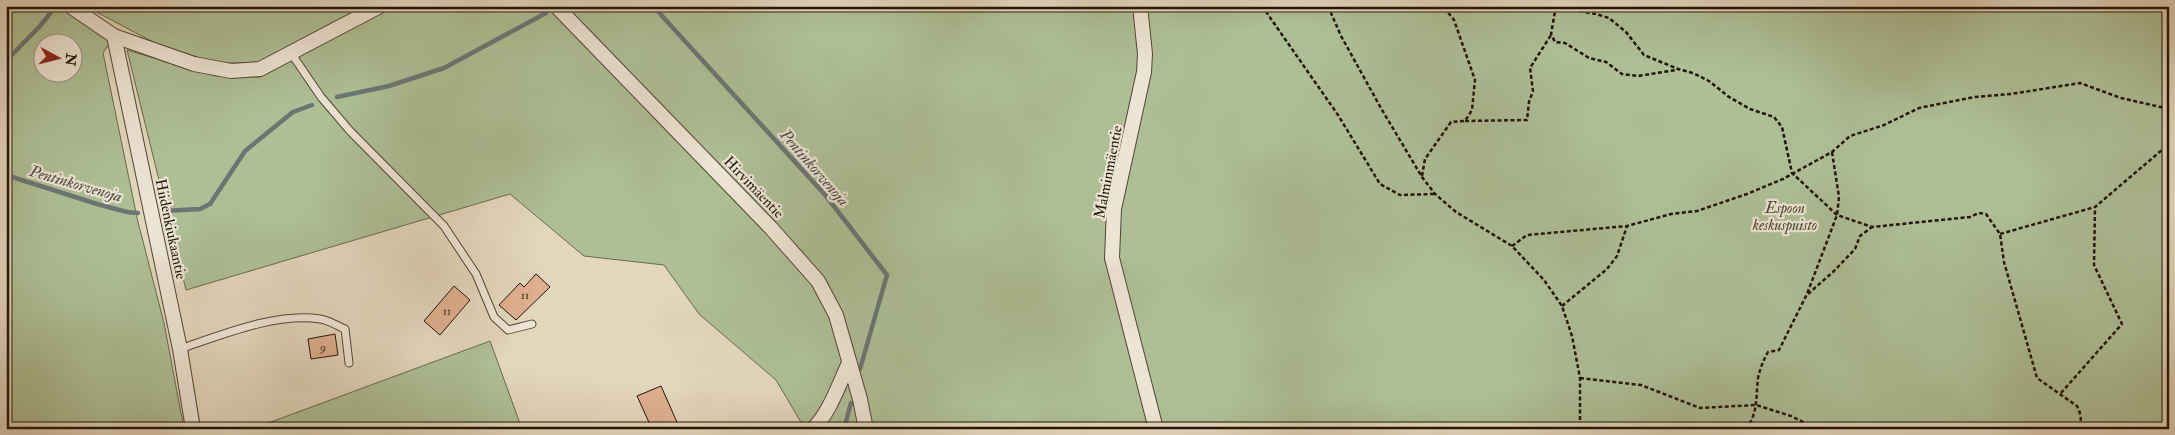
<svg xmlns="http://www.w3.org/2000/svg" width="2175" height="435" font-family="'IM FELL Double Pica',serif">
  <rect width="100%" height="100%" fill="#e3d6bc"/>
  <filter id="stains"><feTurbulence type="fractalNoise" baseFrequency=".004" numOctaves="4"/><feColorMatrix values="0 0 0 0 .2 0 0 0 0 .09 0 0 0 0 .02 0 0 0 .5 -.17"/></filter>
  <radialGradient id="worn" r=".72"><stop offset=".6" stop-color="#630" stop-opacity="0"/><stop offset="1" stop-color="#630" stop-opacity=".3"/></radialGradient>
  <g fill="#aebf96" stroke="#686a4e" fill-rule="evenodd">
    <path d="M 6,6 L 70,6 L 114,36 L 103,53 L 138,222 L 164,323 L 184,429 L 6,429 ZM 42,42 L 72,42 L 72,72 L 42,72 Z"/>
    <polygon points="85,6 365,6 258,63 215,63 155,43"/>
    <polygon points="392,6 2169,6 2169,429 1156,429 1153,419 1131,429 805,429 776,380 699,314 664,265 584,256 510,194 186,290 127,50 215,76 260,77"/>
    <polygon points="490,341 522,429 252,429"/>
  </g>
  <g fill="none" stroke-linecap="round" stroke-linejoin="round">
    <g stroke="#6b7674" stroke-width="4.5">
      <polyline points="653,6 826,196 887,275 860,369"/>
      <polyline points="6,61 40,26 56,6"/>
      <polyline points="337,97 389,86 444,68 546,13"/>
      <polyline points="6,175 97,204 127,212 138,213"/>
      <polyline points="163,211 200,209 210,204 245,151 293,112 312,105"/>
      <polyline points="844,429 851,403"/>
    </g>
  </g>
  <g fill="#dfaf8f" stroke="#211507">
    <polygon points="536,274 550,287 516,320 499,305 520,283 524,287"/>
    <polygon points="454,286 470,300 440,335 424,321"/>
    <polygon points="335,334 338,355 311,359 308,339"/>
    <polygon points="661,386 680,429 652,429 637,396"/>
  </g>
  <g fill="none" stroke-linecap="round" stroke-linejoin="round">
    <g stroke="#524534" stroke-width="9">
      <g id="lane">
        <polyline points="291,53 321,97 350,131 444,226 476,274 494,317 508,330 532,324"/>
        <path d="M 180,349 C 221,335 277,312 320,319 C 329,320 337,326 345,329 L 349,363"/>
      </g>
    </g>
    <g stroke="#524534" stroke-width="16">
      <g id="street">
        <polyline points="70,6 114,36 194,64 231,71 260,69 380,6"/>
        <polyline points="556,6 771,228 818,281 836,315 860,399 866,429"/>
        <polyline points="1140,6 1145,54 1144,72 1114,209 1112,258 1156,429"/>
        <polyline points="114,36 180,349 193,429"/>
        <path d="M 813,429 C 830,412 839,384 849,363"/>
      </g>
    </g>
    <g stroke="#211507" stroke-width="2.5" stroke-dasharray="4 2.5" stroke-linecap="butt">
      <polyline points="1262,6 1338,115 1380,184 1400,195 1434,194"/>
      <polyline points="1328,6 1341,36 1382,110 1422,177 1435,194 1456,212 1512,246 1544,280 1562,306 1572,336 1580,378 1580,429"/>
      <polyline points="1556,6 1551,34 1555,42 1565,43 1589,58 1606,62 1622,74 1638,76 1676,70"/>
      <path d="M 1568,6 L 1572,10 L 1596,14 L 1609,18 L 1626,32 L 1644,55 L 1678,69 L 1693,73 L 1709,81 L 1729,97 L 1750,109 L 1774,117 L 1782,127 L 1792,173 L 1837,215 L 1872,227 L 1970,217 L 1979,213 L 1986,214 L 2000,234 L 2004,262 L 2037,378 L 2077,406 C 2081,414 2083,422 2077,429"/>
      <polyline points="1465,121 1527,120 1529,102 1533,91 1530,68 1551,35"/>
      <polyline points="1422,176 1425,159 1451,122 1465,121 1472,110 1475,80 1454,20 1443,6"/>
      <polyline points="2000,234 2095,207 2169,144"/>
      <polyline points="1512,246 1527,235 1627,226 1671,214 1697,211 1747,194 1783,179 1832,152 1850,136 1884,125 1919,108 1975,97 2011,94 2080,83 2121,98 2169,109"/>
      <polyline points="1808,294 1834,271 1855,249 1860,236 1872,227"/>
      <polyline points="1562,306 1607,269 1617,256 1627,226"/>
      <polyline points="1580,378 1641,385 1700,408 1756,405 1791,416 1817,429"/>
      <polyline points="2061,393 2122,324 2094,265 2095,207"/>
      <path d="M 1746,429 C 1758,414 1756,396 1758,378 C 1760,369 1763,361 1768,352 L 1779,350 L 1807,294 L 1837,215 L 1839,197 L 1832,152"/>
    </g>
    <use href="#lane" stroke="#ede4d3" stroke-width="7"/>
    <use href="#street" stroke="#ede4d3" stroke-width="14"/>
  </g>
  <g text-anchor="middle" stroke-width="4.5" stroke-linejoin="round" paint-order="stroke">
    <g font-size="12" fill="#503c29">
      <text x="525" y="299">11</text>
      <text x="447" y="315">11</text>
      <text x="323" y="351">9</text>
    </g>
    <g font-size="15" fill="#211507" stroke="#ede4d3">
      <text transform="translate(1108 172) rotate(-79)" y="5">Malminmäentie</text>
      <text transform="translate(754 187) rotate(46)" y="5">Hirvimäentie</text>
      <text transform="translate(171 229) rotate(78)" y="5">Hiidenkiukaantie</text>
    </g>
    <g font-size="15" font-style="italic" fill="#4b4832" stroke="#ede4d3">
      <text x="1785" y="213">Espoon<tspan x="1785" dy="17">keskuspuisto</tspan></text>
    </g>
    <g font-size="16" font-style="italic" fill="#4c4d47" stroke="#ede4d3">
      <text transform="translate(815 167) rotate(49)" y="6">Pentinkorvenoja</text>
      <text transform="translate(76 183) rotate(16)" y="6">Pentinkorvenoja</text>
    </g>
  </g>
  <rect width="2175" height="435" fill="none" stroke="#e3d6bc" stroke-width="25"/>
  <rect x="8" y="8" width="2160" height="420" fill="none" stroke="#211507" stroke-width="2.5"/>
  <rect x="12" y="12" width="2150" height="410" fill="none" stroke="#211507"/>
  <g transform="translate(58 58) rotate(97)"><circle r="24" fill="#ede4d3" stroke="#9b9181"/>
  <path d="M0-4L9 19L0 12L-9 19Z" fill="#8f2418"/>
  <text y="-8" font-size="14" font-weight="bold" text-anchor="middle" fill="#211507">N</text>
  </g>
  <rect width="100%" height="100%" filter="url(#stains)"/>
  <rect width="100%" height="100%" fill="url(#worn)"/>
</svg>
